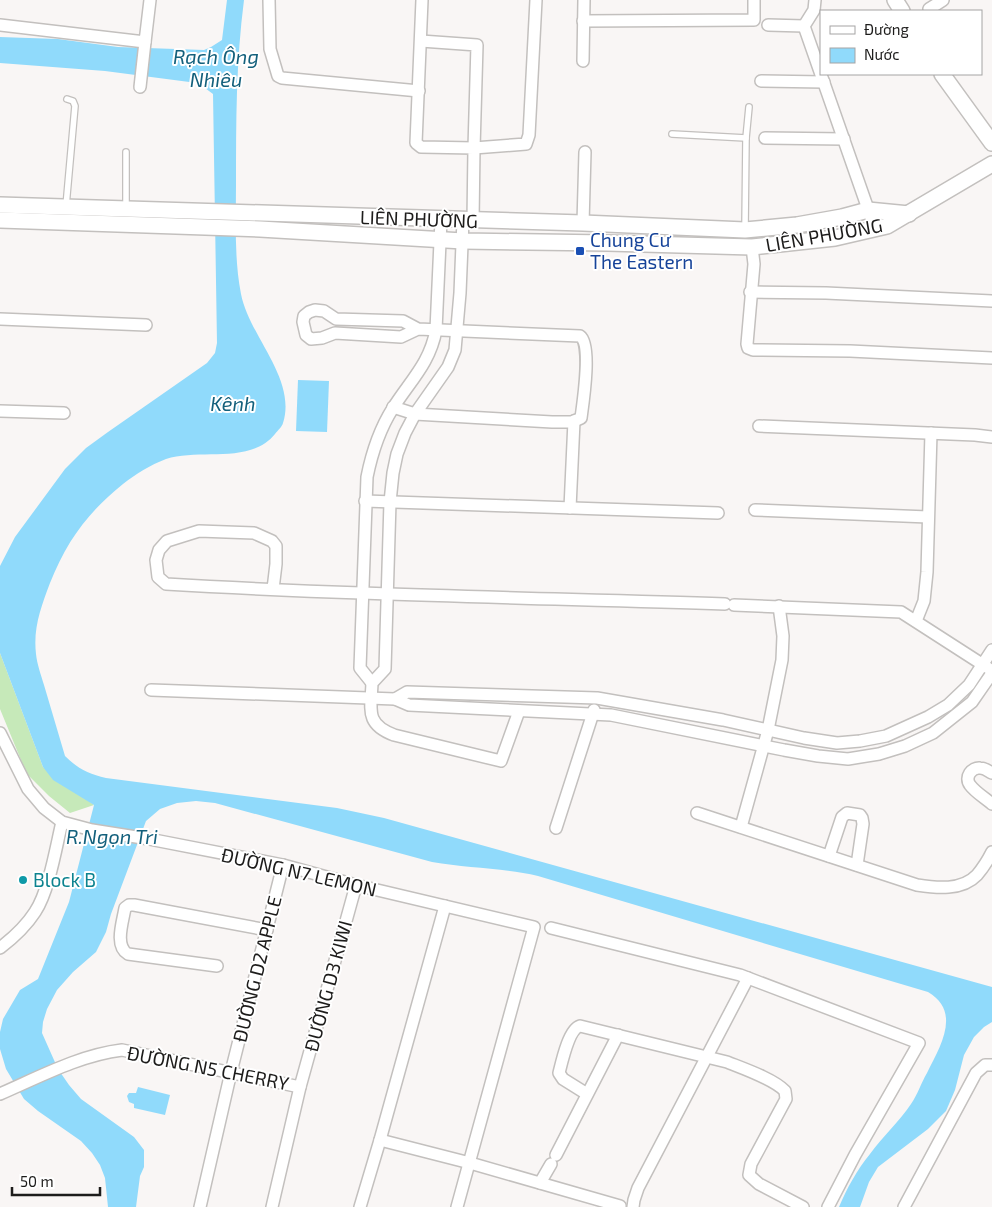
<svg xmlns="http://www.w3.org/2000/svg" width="992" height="1207" font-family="'Exo 2',sans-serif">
  <rect width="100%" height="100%" fill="#f9f6f5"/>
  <polygon fill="#c6e9b9" points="0,653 43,767 94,805 70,813 49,796 28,775 23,765 0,709"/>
  <g fill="#90dafb">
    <path d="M 227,0 L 244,0 C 236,61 236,122 236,184 C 236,220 234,258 241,294 C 249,336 297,379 283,423 C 282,427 278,430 275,434 C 250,465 200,448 166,459 C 150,465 136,474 123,484 C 87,513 67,541 50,583 C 41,607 33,628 36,654 C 37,664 41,675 44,685 C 51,709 58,732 65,756 C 78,769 89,774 106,778 L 337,808 L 384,818 L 992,987 L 992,1022 L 984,1027 L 974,1037 L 964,1055 L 955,1090 L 946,1111 L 928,1129 L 878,1167 L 869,1182 L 860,1207 L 839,1207 C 847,1188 857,1170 870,1154 C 882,1137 900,1121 911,1104 C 918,1094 921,1083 927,1073 C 940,1047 962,1012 928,992 L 538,876 C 503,868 467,868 432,862 L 215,803 L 196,801 L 177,803 L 160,809 L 146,821 L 111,914 L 106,932 L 96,952 L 73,972 L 57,990 L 47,1009 L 43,1022 L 42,1033 L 58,1069 L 69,1085 L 81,1099 L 134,1137 L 144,1150 L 144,1167 L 140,1176 L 136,1207 L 108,1207 L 105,1178 L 100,1165 L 92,1153 L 81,1141 L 38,1111 L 24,1099 L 6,1069 L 0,1049 L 0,1032 L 3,1019 L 20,990 L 38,979 L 69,902 L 94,805 L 53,780 L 43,767 L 0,653 L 0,566 L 15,537 L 65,469 L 86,448 L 108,432 L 207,363 L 215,353 L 217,343 L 213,94 L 205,88 L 197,83 L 105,71 L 0,63 L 0,37 L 58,39 L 118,47 L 204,50 L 211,47 L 222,40 Z"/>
    <polygon points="298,380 329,381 327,432 296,431"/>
    <polygon points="138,1087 170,1095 165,1115 134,1108 134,1104 129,1102 127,1096 129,1093 136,1093"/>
  </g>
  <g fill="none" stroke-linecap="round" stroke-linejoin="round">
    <g stroke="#c3c0be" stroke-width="8">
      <g id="service">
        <polyline points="672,134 746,138"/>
        <polyline points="66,206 75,106 73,101 67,99"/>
        <polyline points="126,208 126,152"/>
        <polyline points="745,228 746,138 749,107"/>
      </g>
    </g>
    <g stroke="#c3c0be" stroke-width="14">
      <g id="minor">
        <polyline points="269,0 270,49 278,76 282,78 419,91"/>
        <polyline points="422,0 416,143 421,147 474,148 473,221"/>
        <polyline points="815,0 814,10 804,26 875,229"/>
        <polyline points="929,9 943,0"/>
        <polyline points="583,21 754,20 754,0"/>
        <polyline points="0,25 145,42 150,0"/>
        <polyline points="768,25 804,26"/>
        <polyline points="421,41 477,45 474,148 526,144 529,135 536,0"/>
        <polyline points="583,61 584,0"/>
        <polyline points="761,81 824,82"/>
        <polyline points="140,87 145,42"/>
        <polyline points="765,138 844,139"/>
        <path d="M 463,220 L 460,293 L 455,350 L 448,367 L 415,414 L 405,433 L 397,454 L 393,473 L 390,502 L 385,669 L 372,683 C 371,710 365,724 394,735 L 501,761 L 519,711"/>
        <polyline points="583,223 585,152"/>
        <polyline points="752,247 754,264 747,344 748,348 753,350 850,351 992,358"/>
        <polyline points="750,292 826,293 992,301"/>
        <polyline points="0,319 146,325"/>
        <path d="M 393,407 L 415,414 L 552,422 L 572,422 L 581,418 C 583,403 592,344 580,336 L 418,329 L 403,321 L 336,319 L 324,311 L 315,310 L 309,312 L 304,316 L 303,322 L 306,335 L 311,339 L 322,338 L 335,333 L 401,337 L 418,329"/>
        <polyline points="0,411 64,413"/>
        <polyline points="759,426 975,435 992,437"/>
        <polyline points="365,501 718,513"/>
        <polyline points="570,508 574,421"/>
        <polyline points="755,510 928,517"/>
        <path d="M 273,589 L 276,564 L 276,546 L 272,541 L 254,533 L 199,531 L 167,541 L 159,550 L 156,560 L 158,577 L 166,584 C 352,595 539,598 725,604"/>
        <polyline points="734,605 901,612 988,668"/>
        <polyline points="916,621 924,601 927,572 931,433"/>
        <path d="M 372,683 L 360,668 L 367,477 C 372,452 379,430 393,408 C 410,381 430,363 436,330 L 441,220"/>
        <polyline points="151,690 395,699 409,705 611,715 784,750 818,756 848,759 879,754 905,746 933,733 972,702 992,673"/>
        <polyline points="395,699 407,692 597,698 723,720 804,738 837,743 860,741 886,736 928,717 948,705 969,685 992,650"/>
        <polyline points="0,733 28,789 44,808 62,822 92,830 149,839 283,865 356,885 534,927 457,1207"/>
        <path d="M 992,773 C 988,771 985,768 980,768 C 972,767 964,777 970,785 C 975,792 985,798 992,804"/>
        <path d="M 697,813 L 917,885 C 936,888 962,891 977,875 C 983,868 988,860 992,852"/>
        <polyline points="741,827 768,730 782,660 783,636 779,606"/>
        <polyline points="556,828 594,710"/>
        <polyline points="829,856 842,817 847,813 860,815 862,818 863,824 857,865"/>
        <polyline points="551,928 740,975 919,1043 855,1155 828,1207"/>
        <path d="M 0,948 C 13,938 26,926 35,912 C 49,891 56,847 62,822"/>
        <path d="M 217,966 L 128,954 C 114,946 123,921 125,908 L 129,905 L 134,905 L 267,930"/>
        <path d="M 0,1094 C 39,1077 80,1055 122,1050 L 300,1087"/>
        <path d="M 587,1094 L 563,1079 L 559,1073 C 562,1061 569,1029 580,1026 L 727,1062 C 742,1068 774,1079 785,1091 L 786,1099 L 751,1164 L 749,1175 L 759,1184 L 803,1207"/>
        <polyline points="380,1140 470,1163 620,1206"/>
        <polyline points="556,1155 618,1035"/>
        <polyline points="540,1183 551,1164"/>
        <polyline points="200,1207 231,1072 283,865"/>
        <polyline points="272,1207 300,1087 356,885"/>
        <polyline points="360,1207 380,1140 445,906"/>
        <polyline points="633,1207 634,1200 638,1188 748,978"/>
        <polyline points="904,1207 976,1073 985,1065 992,1065"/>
      </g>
    </g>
    <g stroke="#c3c0be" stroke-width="18">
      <g id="tertiary">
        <polyline points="895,0 902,11"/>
        <polyline points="942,74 992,143"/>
        <polyline points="0,205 583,223 745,230 797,225 842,217 868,210 909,214"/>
        <polyline points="0,220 260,229 463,241 607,243 752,247 835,238 887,226 992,164"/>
      </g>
    </g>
    <use href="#service" stroke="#fff" stroke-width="5.5"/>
    <use href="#minor" stroke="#fff" stroke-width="11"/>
    <use href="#tertiary" stroke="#fff" stroke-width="15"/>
  </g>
  <rect fill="#1a4fb4" stroke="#fff" stroke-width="2" x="575" y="246" width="10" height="10" rx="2.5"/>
  <circle fill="#0f9aa8" stroke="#fff" stroke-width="2" cx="23" cy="880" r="5"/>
  <g text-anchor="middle" stroke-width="4" stroke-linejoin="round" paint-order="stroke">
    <g font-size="19" fill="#1d1c1b" stroke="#fff">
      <text transform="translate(419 219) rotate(2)" y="7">LIÊN PHƯỜNG</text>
      <text transform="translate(824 235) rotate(-10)" y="7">LIÊN PHƯỜNG</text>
      <text transform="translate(299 872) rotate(13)" y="7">ĐƯỜNG N7 LEMON</text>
      <text transform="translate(257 969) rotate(-76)" y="7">ĐƯỜNG D2 APPLE</text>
      <text transform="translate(328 986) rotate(-75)" y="7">ĐƯỜNG D3 KIWI</text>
      <text transform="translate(208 1068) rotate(11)" y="7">ĐƯỜNG N5 CHERRY</text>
    </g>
    <g font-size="19" fill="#164399" stroke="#fff" text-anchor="start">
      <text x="590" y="247">Chung Cư<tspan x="590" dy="22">The Eastern</tspan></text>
    </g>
    <g font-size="19" fill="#0d838f" stroke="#fff" text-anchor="start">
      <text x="33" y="887">Block B</text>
    </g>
    <g font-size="20" font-style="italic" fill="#13607c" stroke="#fff">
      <text x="216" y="64">Rạch Ông<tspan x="216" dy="23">Nhiêu</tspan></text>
      <text x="233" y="411">Kênh</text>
      <text x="112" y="844">R.Ngọn Tri</text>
    </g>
  </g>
  <rect x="820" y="10" width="162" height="65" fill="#ffffff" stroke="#a5a4a4"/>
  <rect x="830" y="26" width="25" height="8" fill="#ffffff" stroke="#a5a4a4"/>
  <text x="864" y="35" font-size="15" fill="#1d1c1b">Đường</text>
  <rect x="830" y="48" width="25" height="15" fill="#90dafb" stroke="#a5a4a4"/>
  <text x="864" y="60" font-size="15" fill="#1d1c1b">Nước</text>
  <path d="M12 1187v8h88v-8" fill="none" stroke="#1d1c1b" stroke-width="2.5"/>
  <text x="20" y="1187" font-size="15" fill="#1d1c1b" stroke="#ffffff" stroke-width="4" paint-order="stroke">50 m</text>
</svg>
